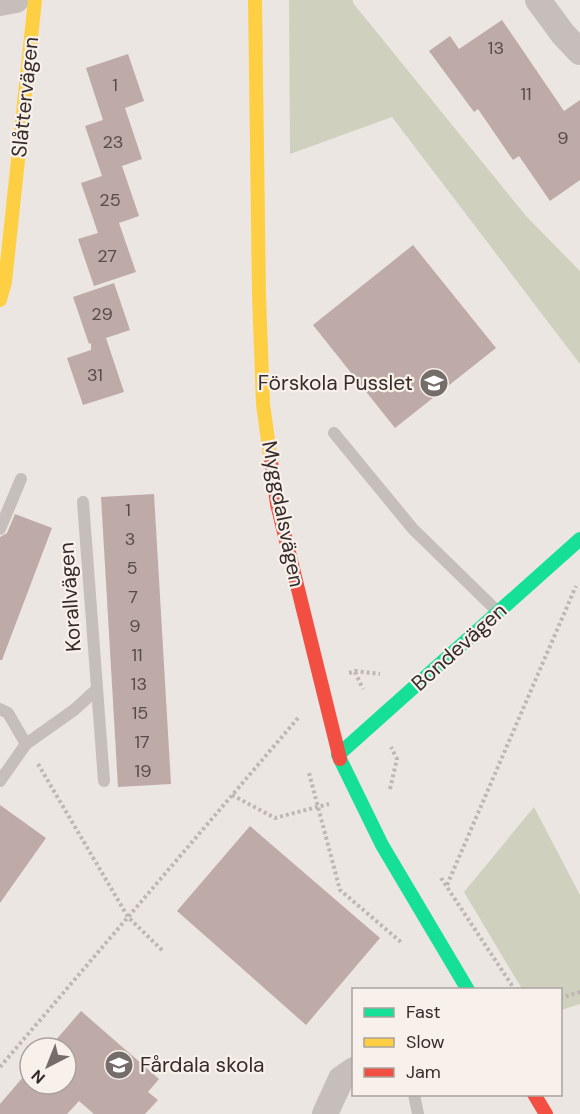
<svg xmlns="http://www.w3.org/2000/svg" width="580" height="1114" font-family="'DM Sans',sans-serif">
  <rect width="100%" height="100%" fill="#ece6e2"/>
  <g fill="#cfd0bd">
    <polygon points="289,0 353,0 353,3 526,216 580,271 580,364 392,117 290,154"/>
    <polygon points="534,807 580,895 580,1004 561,1010 560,990 522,989 464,892"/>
  </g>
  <g fill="#beaaa6">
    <polygon points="502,20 564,111 580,100 580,180 550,201 519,156 513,160 478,109 474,112 429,51 450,36 459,49"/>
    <polygon points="128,54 144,101 125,108 142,159 122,166 139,216 119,223 136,272 94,286 78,239 98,233 81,183 102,176 85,126 103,120 86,68"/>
    <polygon points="413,245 496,348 395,428 313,325"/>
    <polygon points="114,283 130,330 106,338 124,392 83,405 67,358 91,350 91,343 89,344 73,297"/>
    <polygon points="154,494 171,784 118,787 101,497"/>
    <polygon points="15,514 52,528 2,660 0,660 0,537 7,533"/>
    <polygon points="0,805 46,838 0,903"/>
    <polygon points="250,826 380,938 306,1025 177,911"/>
    <polygon points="81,1011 159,1079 148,1092 158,1100 145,1114 94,1114 79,1101 67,1114 0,1114 0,1104 30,1069 30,1084 66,1084 66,1048 49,1048"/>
  </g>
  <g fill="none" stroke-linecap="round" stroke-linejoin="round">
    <g stroke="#beb7b3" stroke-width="4" stroke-dasharray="3 3" stroke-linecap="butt">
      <polyline points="355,672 363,689"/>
      <polyline points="349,673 355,671 380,674"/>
      <polyline points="38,764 128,917 163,951"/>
      <polyline points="309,773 340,890 402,943"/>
      <polyline points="390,789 397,759 391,747"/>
      <polyline points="232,795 275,818 329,804"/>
      <polyline points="441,878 515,990"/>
      <polyline points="447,885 576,586"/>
      <polyline points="560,998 580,992"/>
      <polyline points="0,1067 298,718"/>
    </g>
    <g stroke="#c5bebb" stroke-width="12">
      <polyline points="334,433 413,529 497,611"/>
      <polyline points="83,502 104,781"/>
      <polyline points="0,529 21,479"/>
      <polyline points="0,709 8,713 26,744"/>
      <polyline points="0,781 26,744 74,710 97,689"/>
      <polyline points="414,1094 418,1114"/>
    </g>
    <g stroke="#c5bebb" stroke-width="26">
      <polyline points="538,0 563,34 580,52"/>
      <polyline points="0,3 16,0"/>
      <polyline points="325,1114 341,1079 354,1070"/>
    </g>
    <g stroke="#16e098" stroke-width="14">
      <polyline points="338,755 580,539"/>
      <polyline points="340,759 382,845 468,990"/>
    </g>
    <g stroke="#ffcf43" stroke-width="14">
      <polyline points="255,0 259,295 263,404 271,462"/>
      <polyline points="0,300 5,282 35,0"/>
    </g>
    <g stroke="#f24e42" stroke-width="14">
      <polyline points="271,462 277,504 340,759"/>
      <polyline points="534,1094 546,1114"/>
    </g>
  </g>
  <defs>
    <g id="school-disc" transform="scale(1.5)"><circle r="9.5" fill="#756d6a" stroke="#f8f0ea"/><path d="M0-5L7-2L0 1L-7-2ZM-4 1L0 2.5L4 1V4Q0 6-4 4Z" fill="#fff"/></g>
  </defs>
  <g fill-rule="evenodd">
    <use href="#school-disc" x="434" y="383"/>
    <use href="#school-disc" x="119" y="1065"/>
  </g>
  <g text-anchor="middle" stroke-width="4.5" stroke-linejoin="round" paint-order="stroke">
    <g font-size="18" fill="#574c49">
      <text x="496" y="54">13</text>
      <text x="115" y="91">1</text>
      <text x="526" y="100">11</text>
      <text x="563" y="144">9</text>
      <text x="113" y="148">23</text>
      <text x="110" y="206">25</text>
      <text x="107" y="262">27</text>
      <text x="102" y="320">29</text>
      <text x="95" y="381">31</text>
      <text x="128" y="516">1</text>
      <text x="130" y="545">3</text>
      <text x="132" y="574">5</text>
      <text x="133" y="603">7</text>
      <text x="135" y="632">9</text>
      <text x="137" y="661">11</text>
      <text x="139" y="690">13</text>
      <text x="140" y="719">15</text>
      <text x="142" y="748">17</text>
      <text x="143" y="777">19</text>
    </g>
    <g font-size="21" fill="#352c2a" stroke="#f8f0ea">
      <text transform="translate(25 97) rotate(-84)" y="7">Slåttervägen</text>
      <text transform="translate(283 514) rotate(79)" y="7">Myggdalsvägen</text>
      <text transform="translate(70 597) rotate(-94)" y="7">Korallvägen</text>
      <text transform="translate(459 647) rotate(-42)" y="7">Bondevägen</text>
    </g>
    <g font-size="21" fill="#352c2a" stroke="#f8f0ea" text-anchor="end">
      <text x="413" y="390">Förskola Pusslet</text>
      <text x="140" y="1072" text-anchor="start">Fårdala skola</text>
    </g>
  </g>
  <rect x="352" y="988" width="210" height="108" fill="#f8f0ea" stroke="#aaa29d" stroke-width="1.5"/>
  <rect x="364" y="1008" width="30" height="9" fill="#16e098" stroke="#aaa29d" stroke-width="1.5"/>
  <text x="406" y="1018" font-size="18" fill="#352c2a">Fast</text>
  <rect x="364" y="1038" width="30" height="9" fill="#ffcf43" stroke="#aaa29d" stroke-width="1.5"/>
  <text x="406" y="1048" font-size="18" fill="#352c2a">Slow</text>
  <rect x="364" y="1068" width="30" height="9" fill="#f24e42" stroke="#aaa29d" stroke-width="1.5"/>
  <text x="406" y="1078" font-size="18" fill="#352c2a">Jam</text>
  <g transform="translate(48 1066) rotate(222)"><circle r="28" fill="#f8f0ea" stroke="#aaa29d" stroke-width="1.5"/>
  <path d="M0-4.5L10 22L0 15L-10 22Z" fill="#756d6a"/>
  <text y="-9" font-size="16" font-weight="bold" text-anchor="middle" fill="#352c2a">N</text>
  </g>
</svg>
